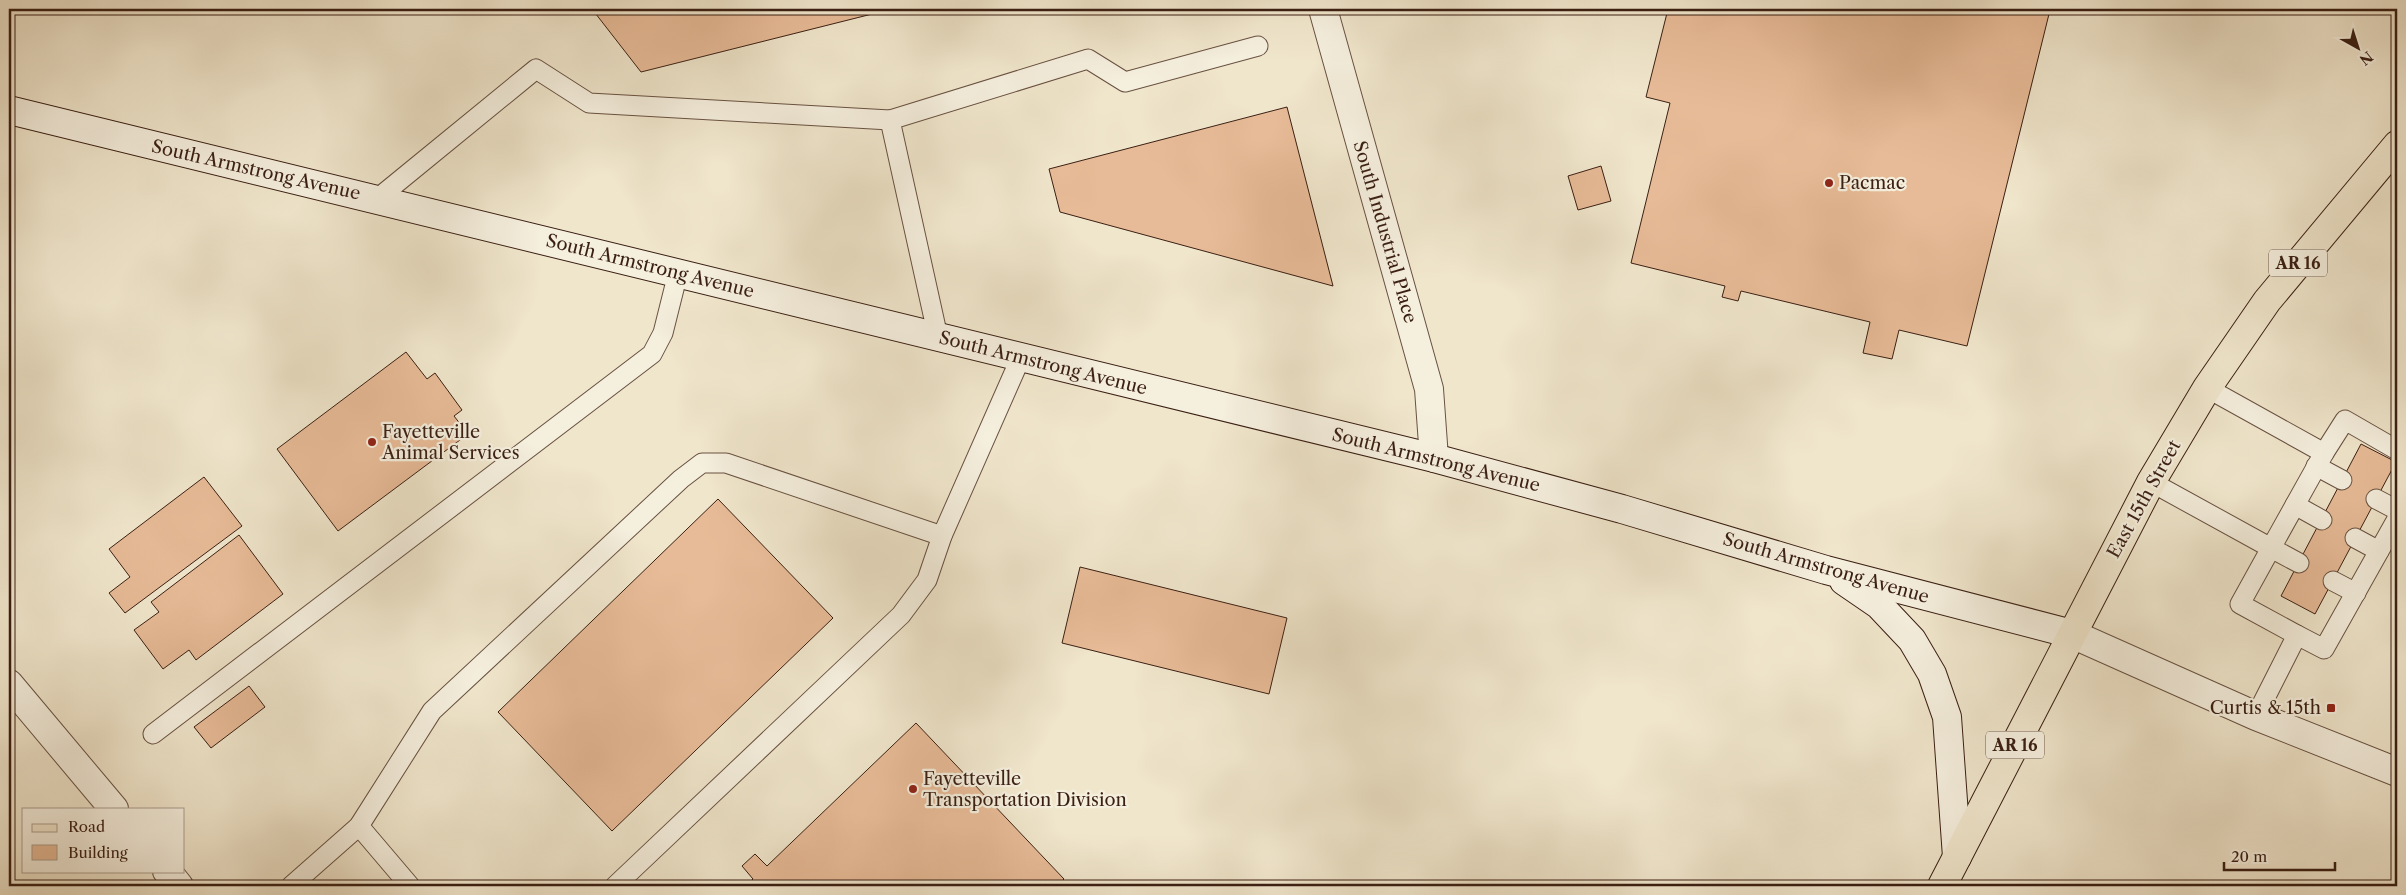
<svg xmlns="http://www.w3.org/2000/svg" width="2406" height="895" font-family="'Libre Caslon Text',serif">
  <rect width="100%" height="100%" fill="#f0e6cc"/>
  <filter id="stains"><feTurbulence type="fractalNoise" baseFrequency=".004" numOctaves="4"/><feColorMatrix values="0 0 0 0 .2 0 0 0 0 .09 0 0 0 0 .02 0 0 0 .5 -.17"/></filter>
  <radialGradient id="worn" r=".72"><stop offset=".6" stop-color="#630" stop-opacity="0"/><stop offset="1" stop-color="#630" stop-opacity=".3"/></radialGradient>
  <g fill="#e7bb97" stroke="#3a1f13">
    <polygon points="592,9 892,9 641,72"/>
    <polygon points="1668,9 2027,9 2049,14 1967,346 1899,330 1892,359 1863,353 1870,322 1741,291 1738,301 1722,297 1725,286 1631,263 1670,103 1646,97"/>
    <polygon points="1287,107 1333,286 1060,212 1049,169"/>
    <polygon points="1601,166 1611,201 1578,210 1568,176"/>
    <polygon points="406,352 427,379 435,373 462,410 454,416 468,434 338,531 277,449"/>
    <polygon points="2361,444 2396,462 2315,614 2281,596"/>
    <polygon points="204,477 242,526 125,613 109,593 130,577 109,549"/>
    <polygon points="718,499 833,618 612,831 498,712"/>
    <polygon points="239,535 283,594 196,660 189,650 163,669 134,630 159,612 151,602"/>
    <polygon points="1080,567 1287,618 1269,694 1062,643"/>
    <polygon points="249,686 265,707 211,748 194,727"/>
    <polygon points="916,723 1064,879 1057,886 745,886 753,879 742,866 755,854 767,866"/>
  </g>
  <g fill="none" stroke-linecap="round" stroke-linejoin="round">
    <g stroke="#685141" stroke-width="21">
      <g id="lane">
        <polyline points="377,199 536,69 589,103 890,120"/>
        <polyline points="938,337 890,120 1088,59 1125,82 1258,46"/>
        <polyline points="2207,388 2324,453 2345,420 2397,450"/>
        <polyline points="2316,466 2342,480"/>
        <polyline points="2151,482 2271,548 2324,453"/>
        <polyline points="2376,499 2397,510"/>
        <polyline points="2295,505 2322,520"/>
        <polyline points="2355,538 2379,551"/>
        <polyline points="2333,581 2356,593"/>
        <polyline points="2297,635 2240,604 2271,548 2299,563"/>
        <polyline points="2256,716 2297,635 2324,649 2397,519"/>
        <polyline points="153,734 652,354 663,333 678,273"/>
        <polyline points="359,826 410,886"/>
        <polyline points="291,886 359,826 432,711 681,479 702,463 726,463 942,536"/>
        <polyline points="615,886 901,615 927,580 942,536 1021,357"/>
      </g>
    </g>
    <g stroke="#685141" stroke-width="30">
      <g id="street">
        <polyline points="1323,9 1429,389 1434,458"/>
        <polyline points="2072,634 2256,716 2397,772"/>
        <polyline points="9,684 114,809"/>
        <polyline points="167,871 179,886"/>
      </g>
    </g>
    <g stroke="#3a1f13" stroke-width="30">
      <g id="secondary">
        <polyline points="9,110 1434,458 1622,509 1826,570 2072,634"/>
        <polyline points="1844,581 1879,605 1912,640 1932,674 1947,717 1957,857"/>
      </g>
    </g>
    <g stroke="#3a1f13" stroke-width="30">
      <polyline id="primary" points="1942,886 2151,482 2207,388 2267,301 2397,145"/>
    </g>
    <use href="#lane" stroke="#f5efde" stroke-width="19"/>
    <use href="#street" stroke="#f5efde" stroke-width="28"/>
    <use href="#secondary" stroke="#f5efde" stroke-width="28"/>
    <use href="#primary" stroke="#f0e6cc" stroke-width="28"/>
  </g>
  <g fill="#8f2418" stroke="#f5efde" stroke-width="2">
    <circle cx="1829" cy="183" r="5"/>
    <circle cx="372" cy="442" r="5"/>
    <rect x="2326" y="703" width="10" height="10" rx="2.5"/>
    <circle cx="913" cy="789" r="5"/>
  </g>
  <g text-anchor="middle" stroke-width="4.5" stroke-linejoin="round" paint-order="stroke">
    <g fill="#f5efde" stroke="#725d50" stroke-width="1">
      <rect x="2269" y="249.5" width="58" height="27" rx="4"/>
      <rect x="1986" y="731.5" width="58" height="27" rx="4"/>
    </g>
    <g font-size="16" font-weight="bold" fill="#3a1f13">
      <text x="2298" y="269">AR 16</text>
      <text x="2015" y="751">AR 16</text>
    </g>
    <g font-size="18" fill="#3a1f13" stroke="#f5efde">
      <text transform="translate(256 170) rotate(13)" y="6">South Armstrong Avenue</text>
      <text transform="translate(1385 232) rotate(74)" y="6">South Industrial Place</text>
      <text transform="translate(650 266) rotate(14)" y="6">South Armstrong Avenue</text>
      <text transform="translate(1043 363) rotate(14)" y="6">South Armstrong Avenue</text>
      <text transform="translate(1436 460) rotate(14)" y="6">South Armstrong Avenue</text>
      <text transform="translate(2144 499) rotate(-61)" y="6">East 15th Street</text>
      <text transform="translate(1826 568) rotate(16)" y="6">South Armstrong Avenue</text>
    </g>
    <g font-size="18" fill="#3a1f13" stroke="#f5efde" text-anchor="start">
      <text x="1839" y="189">Pacmac</text>
      <text x="382" y="438">Fayetteville<tspan x="382" dy="21">Animal Services</tspan></text>
      <text x="2321" y="714" text-anchor="end">Curtis &amp; 15th</text>
      <text x="923" y="785">Fayetteville<tspan x="923" dy="21">Transportation Division</tspan></text>
    </g>
  </g>
  <rect width="2406" height="895" fill="none" stroke="#f0e6cc" stroke-width="30"/>
  <rect x="10" y="10" width="2386" height="875" fill="none" stroke="#3a1f13" stroke-width="2.5"/>
  <rect x="15" y="15" width="2376" height="865" fill="none" stroke="#3a1f13"/>
  <rect x="22" y="808" width="162" height="65" fill="#f5efde" stroke="#aa9c8d"/>
  <rect x="32" y="824" width="25" height="8" fill="#f0e6cc" stroke="#aa9c8d"/>
  <text x="68" y="832" font-size="15" fill="#3a1f13">Road</text>
  <rect x="32" y="845" width="25" height="15" fill="#e7bb97" stroke="#aa9c8d"/>
  <text x="68" y="858" font-size="15" fill="#3a1f13">Building</text>
  <g transform="translate(2358 48) rotate(141)" stroke="#f5efde" stroke-width="4" paint-order="stroke">
  <path d="M0-4L9 19L0 12L-9 19Z" fill="#3a1f13"/>
  <text y="-8" font-size="14" font-weight="bold" text-anchor="middle" fill="#3a1f13">N</text>
  </g>
  <path d="M2224 862v8h111v-8" fill="none" stroke="#3a1f13" stroke-width="2.5"/>
  <text x="2231" y="862" font-size="15" fill="#3a1f13" stroke="#f5efde" stroke-width="4" paint-order="stroke">20 m</text>
  <rect width="100%" height="100%" filter="url(#stains)"/>
  <rect width="100%" height="100%" fill="url(#worn)"/>
</svg>
